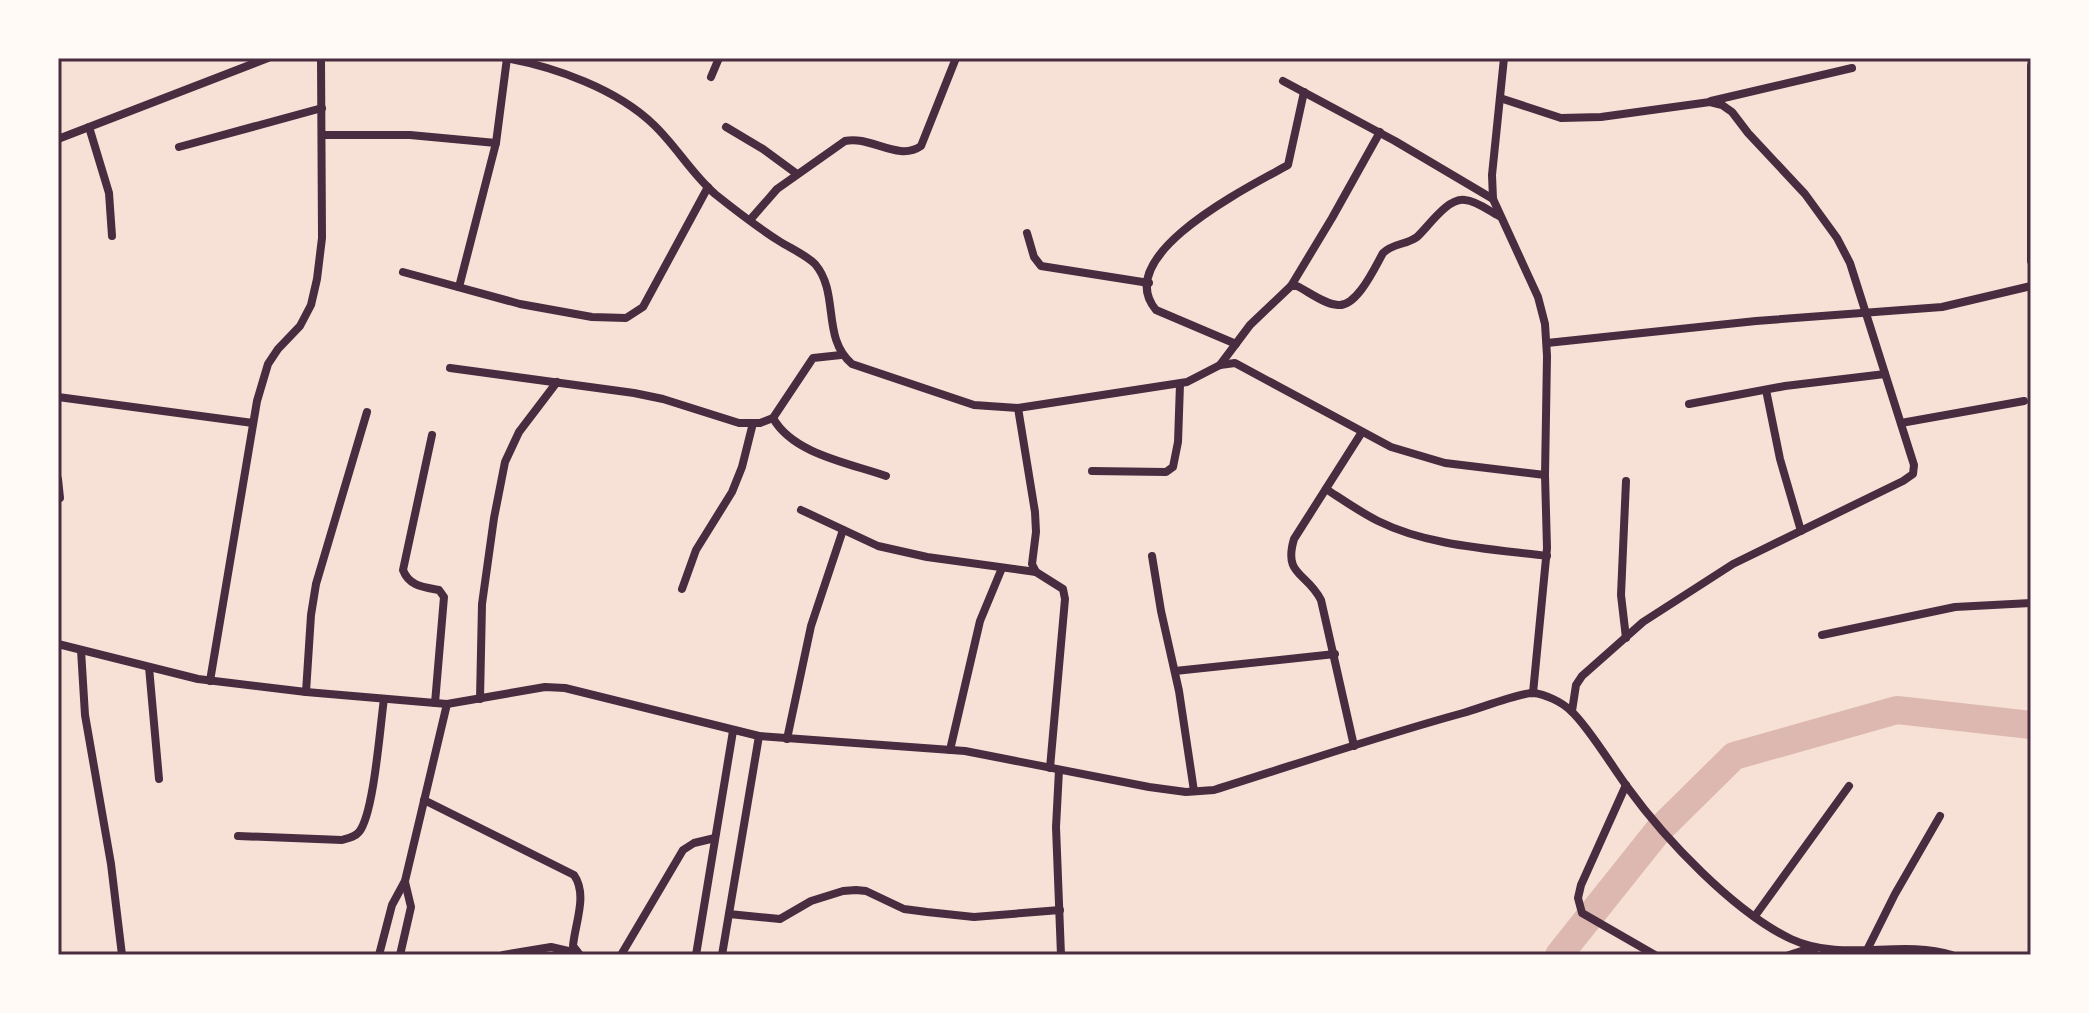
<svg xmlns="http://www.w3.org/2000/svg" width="2089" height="1013" font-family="Figtree,sans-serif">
  <rect width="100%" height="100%" fill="#f7e1d7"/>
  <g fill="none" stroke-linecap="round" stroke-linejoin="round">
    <polyline stroke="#dcb8b0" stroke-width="28" points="1559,955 1658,831 1734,756 1897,710 2031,725"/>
    <g stroke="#4a2c40" stroke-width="8">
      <path d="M 505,58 C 555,67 617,89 654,125 C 676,146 692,174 715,194 C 735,210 757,227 779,241 C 790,248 806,255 815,264 C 840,293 821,338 852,364 L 974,405 L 1018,408 L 1187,382 L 1220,365 L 1235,363 L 1391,447 L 1445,463 L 1545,475"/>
      <polyline points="1504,58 1492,175 1493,199 1538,297 1545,324 1547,356 1545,475 1547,548 1533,693"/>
      <polyline points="2031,66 2031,261"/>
      <polyline points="711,77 719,58"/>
      <polyline points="1283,81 1395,141 1493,199"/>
      <polyline points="1500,98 1561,118 1601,117 1710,102 1722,105 1732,112 1748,133 1805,194 1837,238 1850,263 1914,465 1913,474 1903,481 1733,564 1643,622 1582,676 1576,685 1572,711"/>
      <polyline points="1711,101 1852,68"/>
      <polyline points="89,127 109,193 112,236"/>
      <polyline points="726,127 763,149 797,174"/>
      <polyline points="323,135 410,135 496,143"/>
      <polyline points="58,139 268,58"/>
      <polyline points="179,147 322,108"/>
      <path d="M 750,220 L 777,189 L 845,141 C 870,135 898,162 921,146 L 956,58"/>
      <polyline points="1027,233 1034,257 1041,266 1149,283"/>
      <polyline points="403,272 520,304 592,317 626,318 643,307 708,187"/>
      <polyline points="1291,286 1332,218 1380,132"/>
      <polyline points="459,287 496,143 507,58"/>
      <polyline points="1547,343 1756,321 1942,307 2031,286"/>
      <path d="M 1236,344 L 1156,310 C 1109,254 1255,184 1288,165 L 1304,92"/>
      <path d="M 1220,365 L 1250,325 L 1291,286 L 1297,286 C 1309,292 1324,304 1338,305 C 1357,307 1375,267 1383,253 C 1393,243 1406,245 1417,237 C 1429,226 1448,197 1465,200 C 1477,201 1489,211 1499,216"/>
      <polyline points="450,368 634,393 663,399 739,423 760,423 773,418 813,358 841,355"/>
      <polyline points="1766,390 1780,459 1801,531"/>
      <polyline points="58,397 253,423"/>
      <polyline points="1689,404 1785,386 1885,374"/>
      <polyline points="1018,408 1035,512 1036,532 1032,564 1036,572 1063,589 1065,599 1050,768"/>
      <path d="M 773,418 C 793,454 849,463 886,476"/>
      <polyline points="1901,423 2024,401"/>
      <path d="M 432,435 L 403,570 C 409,586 423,587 439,590 L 444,597 L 435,703"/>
      <polyline points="1092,471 1166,472 1173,467 1178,442 1180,384"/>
      <polyline points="58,479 60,498"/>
      <polyline points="1626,481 1621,595 1626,638"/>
      <path d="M 1326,489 C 1343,500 1360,512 1378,521 C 1428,546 1492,549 1547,556"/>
      <polyline points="801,510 878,546 927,557 1036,572"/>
      <polyline points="1152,556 1161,611 1179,691 1194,791"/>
      <polyline points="682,589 696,550 732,492 742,467 753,423"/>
      <polyline points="1822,635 1955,607 2031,603"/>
      <path d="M 58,644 L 198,679 L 306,692 L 447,704 L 545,687 L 565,688 L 759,736 L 965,751 L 1149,787 L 1186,792 L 1214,790 C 1297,764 1379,736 1463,713 C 1478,709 1519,693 1533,693 C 1545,694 1562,702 1571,711 C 1588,726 1613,768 1628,788 C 1665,839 1734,912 1791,939 C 1843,963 1900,939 1952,955"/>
      <polyline points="81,650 85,715 111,864 122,955"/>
      <polyline points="149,667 159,779"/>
      <polyline points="1175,671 1335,654"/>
      <polyline points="210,681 257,401 268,364 278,349 300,326 311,305 317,279 322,238 321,58"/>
      <polyline points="306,692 311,615 316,584 367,412"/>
      <polyline points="480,699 482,604 494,518 505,462 519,432 557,382"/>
      <polyline points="787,739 811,626 843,530"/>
      <path d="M 1354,746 L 1321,600 C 1307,572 1283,576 1294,539 L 1362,432"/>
      <polyline points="950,750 980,621 1002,568"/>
      <polyline points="1059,770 1056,827 1061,955"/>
      <polyline points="1626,785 1581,885 1578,898 1582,913 1655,955"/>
      <path d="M 424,800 L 574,875 C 588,895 575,923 573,946 L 580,955"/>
      <path d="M 238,836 L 342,840 C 349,838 355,837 359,832 C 374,814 380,726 384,699"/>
      <polyline points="729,914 780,919 811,901 843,891 856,890 866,891 904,909 927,912 974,917 1060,910"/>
      <polyline points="1755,916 1849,786"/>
      <polyline points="1866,952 1895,894 1940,816"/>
      <polyline points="379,955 392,905 405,881 447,704"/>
      <polyline points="400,955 411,907 405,882"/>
      <polyline points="503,955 551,947 577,953"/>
      <polyline points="621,955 683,850 694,843 715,838"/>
      <polyline points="696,955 733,731"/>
      <polyline points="722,955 759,736"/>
      <polyline points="1789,955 1814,947 1814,955"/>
    </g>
  </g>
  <rect width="2089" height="1013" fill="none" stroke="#fffaf5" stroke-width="120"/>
  <rect x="60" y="60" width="1969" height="893" fill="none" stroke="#4a2c40" stroke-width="3"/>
</svg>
